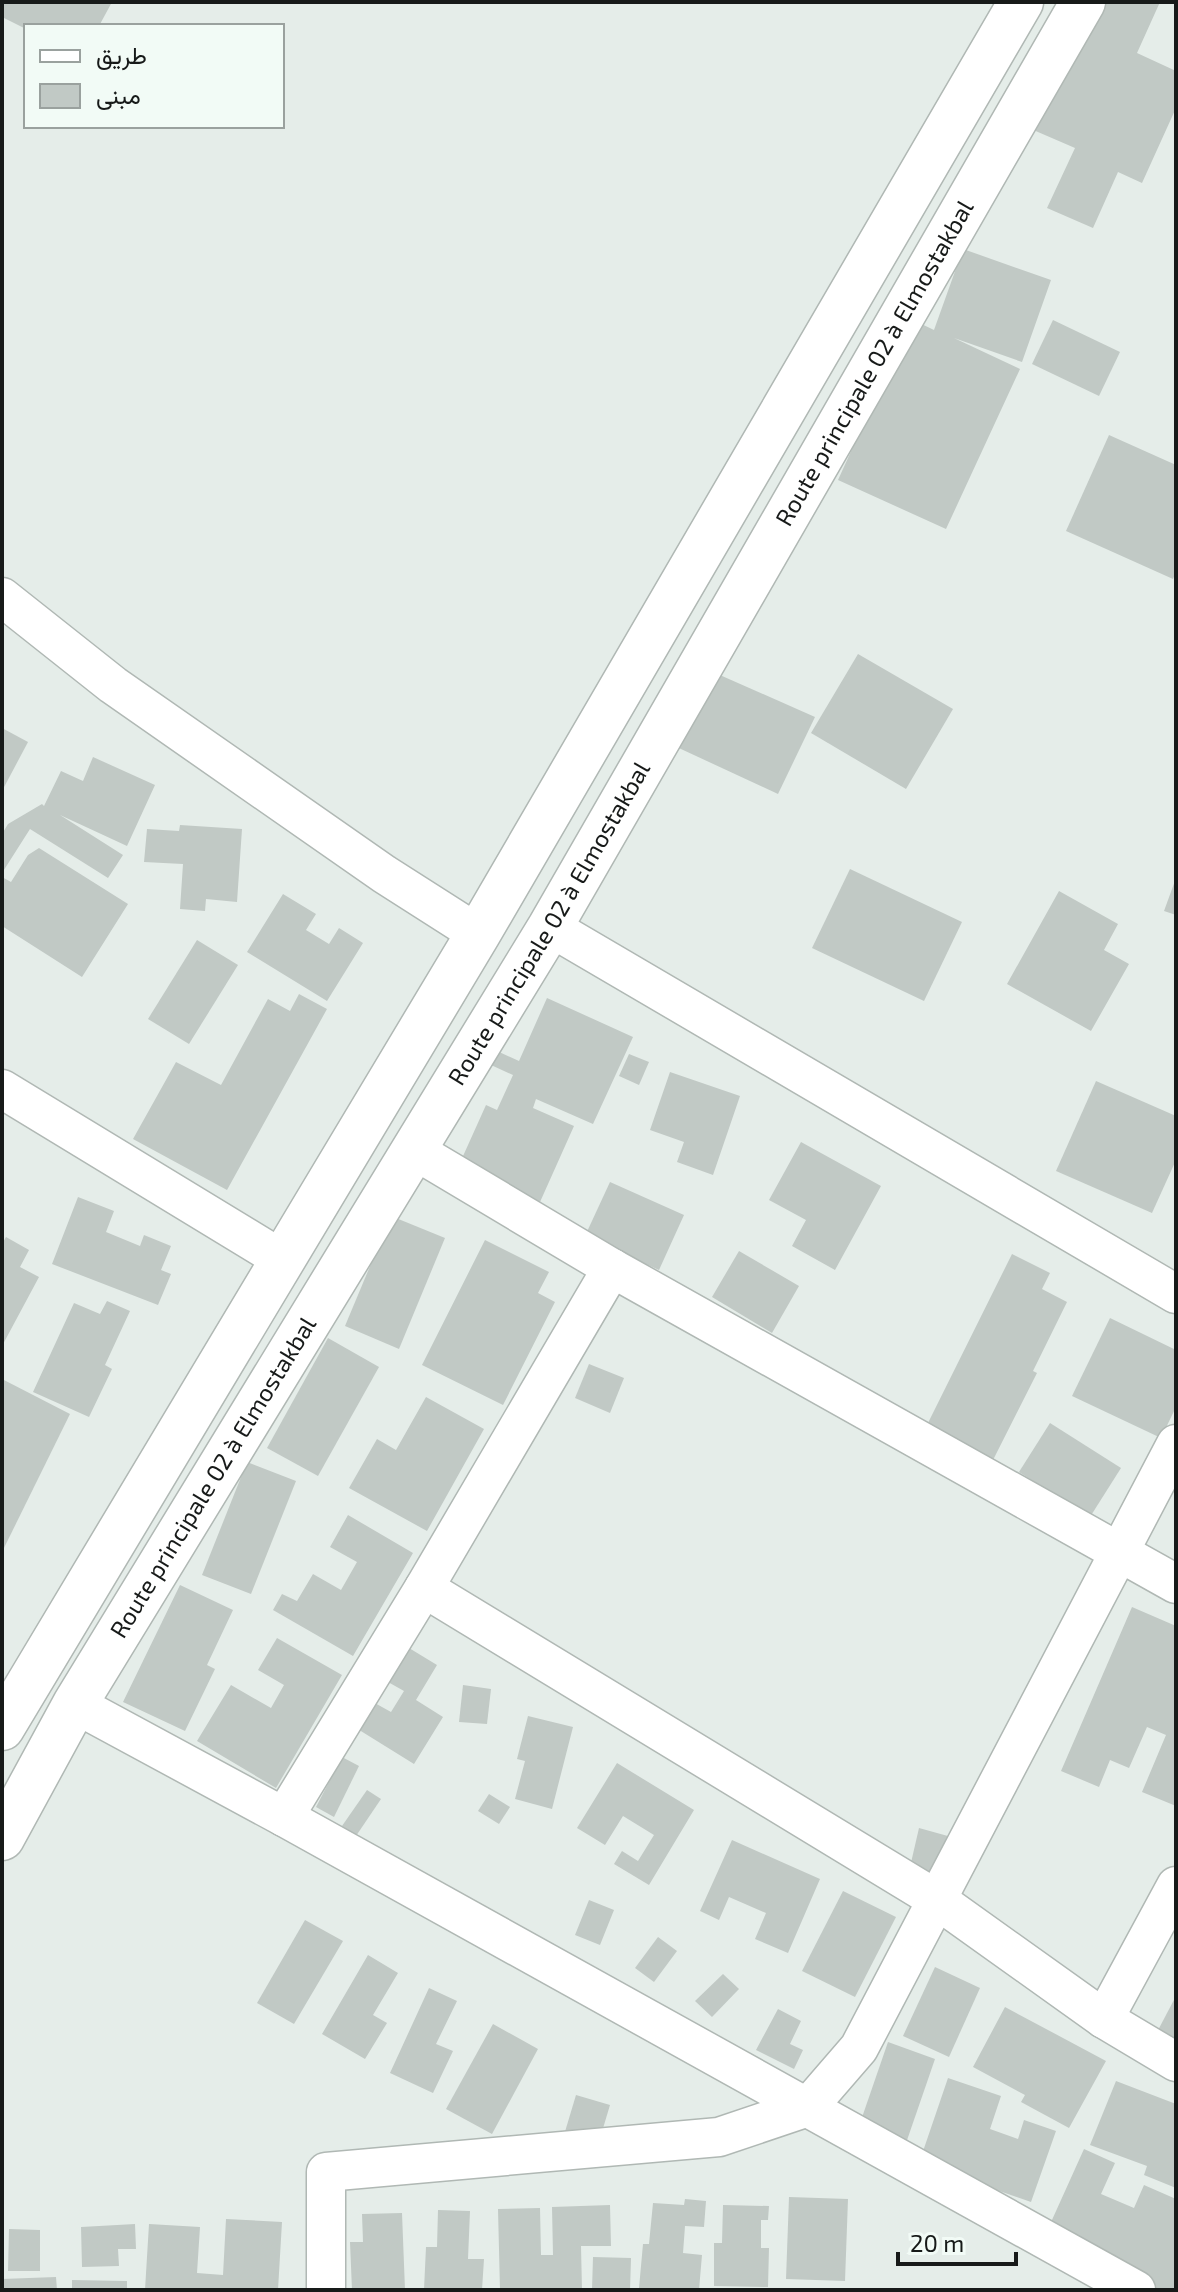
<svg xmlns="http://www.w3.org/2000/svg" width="1178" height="2292" font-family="'Exo 2',Vazirmatn,sans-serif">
  <rect width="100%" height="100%" fill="#e5ede9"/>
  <g fill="#c1c9c5">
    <polygon points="2,2 112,2 99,26 26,26 26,29 2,17"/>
    <polygon points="1097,2 1160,2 1137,53 1176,71 1176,108 1142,183 1118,172 1093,228 1047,208 1075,148 1031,129"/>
    <polygon points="963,249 1051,280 1022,362 954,338 1020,369 946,529 838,480 911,319 934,330"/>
    <polygon points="1053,320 1120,352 1099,396 1032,364"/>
    <polygon points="1109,435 1176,465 1176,572 1173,579 1066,531"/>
    <polygon points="858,654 953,709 906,789 811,733"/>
    <polygon points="704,668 815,717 778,794 668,743"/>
    <polygon points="2,728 28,742 2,791"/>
    <polygon points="93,757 155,785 127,846 60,815 123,855 108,878 30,829 2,873 2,834 8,824 42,804 44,806 61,771 83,781"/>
    <polygon points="180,825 242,829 237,902 206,899 205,911 180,909 183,864 144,862 147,829 179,831"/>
    <polygon points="39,848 128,904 82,977 2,926 2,877 11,882 28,855"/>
    <polygon points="850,869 962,922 924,1001 812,948"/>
    <polygon points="1176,878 1176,915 1164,911"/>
    <polygon points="1059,891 1118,924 1104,950 1129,964 1091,1031 1007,984"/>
    <polygon points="283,894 316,914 306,930 329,944 339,928 363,943 327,1001 247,952"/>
    <polygon points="197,940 238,965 189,1044 148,1019"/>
    <polygon points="299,994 327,1009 227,1190 133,1139 176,1062 221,1085 268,999 290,1011"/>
    <polygon points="547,998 633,1037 593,1124 536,1099 533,1108 574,1126 540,1202 459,1165 486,1105 497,1110 513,1075 491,1065 497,1051 519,1061"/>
    <polygon points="629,1054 649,1062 639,1085 619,1076"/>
    <polygon points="670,1072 740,1096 713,1175 677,1162 684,1142 650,1130"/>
    <polygon points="1096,1081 1176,1116 1176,1160 1152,1213 1056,1171"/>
    <polygon points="801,1142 881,1186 835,1270 792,1246 806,1220 769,1200"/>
    <polygon points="610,1182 684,1215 659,1270 585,1236"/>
    <polygon points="78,1197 114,1211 106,1232 140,1246 144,1235 171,1246 161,1270 171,1274 158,1305 52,1264"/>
    <polygon points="391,1216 445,1238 399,1349 345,1326"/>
    <polygon points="6,1237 29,1250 20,1267 39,1277 2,1346 2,1244"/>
    <polygon points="485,1240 549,1272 538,1293 555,1302 503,1405 422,1365"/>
    <polygon points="739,1251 799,1286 772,1333 712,1297"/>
    <polygon points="1012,1254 1050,1273 1042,1289 1067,1302 1033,1371 1037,1373 991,1464 924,1431"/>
    <polygon points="107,1301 130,1311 105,1365 112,1369 89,1417 33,1392 74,1303 100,1314"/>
    <polygon points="1110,1318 1176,1350 1176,1407 1161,1438 1072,1396"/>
    <polygon points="328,1338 379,1367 318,1476 267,1448"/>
    <polygon points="589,1364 624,1378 610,1413 575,1398"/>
    <polygon points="2,1379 70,1414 2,1552"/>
    <polygon points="426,1397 484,1429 427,1531 349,1488 377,1439 396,1450"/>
    <polygon points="1050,1423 1121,1468 1090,1517 1019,1472"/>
    <polygon points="247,1462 296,1481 251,1594 202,1575"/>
    <polygon points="348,1515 413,1553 353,1656 273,1610 282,1594 297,1601 313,1574 341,1590 357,1562 330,1547"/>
    <polygon points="180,1585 233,1610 207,1665 215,1669 185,1731 123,1702"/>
    <polygon points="1132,1607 1176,1626 1176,1806 1142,1792 1166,1735 1147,1727 1129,1768 1110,1760 1099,1787 1061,1771"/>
    <polygon points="277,1638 342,1675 276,1788 197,1741 231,1685 271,1708 284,1685 258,1670"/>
    <polygon points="409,1648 437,1665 416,1700 443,1717 414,1764 356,1728 373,1702 391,1712 404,1691 388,1682"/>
    <polygon points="463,1685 491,1689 487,1724 459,1722"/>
    <polygon points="528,1716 573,1727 552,1809 515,1799 525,1761 517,1759"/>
    <polygon points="342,1757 359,1766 334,1817 316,1807"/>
    <polygon points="617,1763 694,1810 649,1885 614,1864 622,1851 638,1861 654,1835 623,1816 605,1845 577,1828"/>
    <polygon points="367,1790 381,1799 356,1836 342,1826"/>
    <polygon points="489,1794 510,1807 499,1824 478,1811"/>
    <polygon points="919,1828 955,1838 946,1875 910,1867"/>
    <polygon points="732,1840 820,1879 788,1953 755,1939 766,1913 729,1897 719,1920 700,1911"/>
    <polygon points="843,1891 896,1917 855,1997 802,1971"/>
    <polygon points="589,1900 614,1910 600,1945 575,1935"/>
    <polygon points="305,1920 343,1941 294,2024 257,2003"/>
    <polygon points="658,1937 677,1951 654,1982 635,1968"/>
    <polygon points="368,1955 398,1973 373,2015 387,2023 365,2059 322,2034"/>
    <polygon points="935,1967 980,1988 949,2057 903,2036"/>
    <polygon points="723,1974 739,1989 712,2017 695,2001"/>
    <polygon points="429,1988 457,2001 436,2044 453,2051 433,2093 390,2073"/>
    <polygon points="1176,1996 1176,2044 1156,2034"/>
    <polygon points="1005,2007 1106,2061 1069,2128 1021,2102 1025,2095 973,2067"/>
    <polygon points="778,2009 801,2021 790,2044 803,2050 794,2069 756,2050"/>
    <polygon points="493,2024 538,2049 492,2134 446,2109"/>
    <polygon points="888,2042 935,2059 905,2146 858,2129"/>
    <polygon points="948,2078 1001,2096 990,2129 1018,2139 1024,2120 1056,2131 1031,2202 919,2163"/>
    <polygon points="1116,2081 1176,2104 1176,2188 1144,2175 1147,2166 1090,2145"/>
    <polygon points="576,2095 610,2105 598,2145 564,2135"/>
    <polygon points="1084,2149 1115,2163 1101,2194 1134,2208 1144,2185 1176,2199 1176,2284 1173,2290 1154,2290 1047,2231"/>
    <polygon points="789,2197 848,2199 845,2281 786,2279"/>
    <polygon points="685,2199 706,2201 704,2227 685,2226 683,2253 702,2255 699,2290 639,2288 643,2244 649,2244 653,2203 684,2205"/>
    <polygon points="610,2205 611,2246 581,2246 582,2290 500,2290 498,2209 540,2208 541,2255 553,2255 552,2207"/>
    <polygon points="723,2205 769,2206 768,2220 761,2220 761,2248 769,2248 768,2287 714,2286 714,2243 722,2243"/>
    <polygon points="438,2210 470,2211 468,2259 484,2259 482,2290 424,2290 426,2247 437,2247"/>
    <polygon points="402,2213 405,2290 352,2290 350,2242 363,2242 362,2214"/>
    <polygon points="226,2219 282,2222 278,2290 145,2290 149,2224 200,2227 197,2273 223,2275"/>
    <polygon points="135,2224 136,2249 118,2249 119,2266 82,2267 81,2227"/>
    <polygon points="9,2229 40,2230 40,2271 8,2271"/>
    <polygon points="593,2257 631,2258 630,2290 592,2290"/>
    <polygon points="56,2277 57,2290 2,2290 2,2279"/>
    <polygon points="72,2280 127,2281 127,2290 72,2290"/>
  </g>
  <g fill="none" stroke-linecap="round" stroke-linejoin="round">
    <g stroke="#b0b8b4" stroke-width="41">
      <g id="street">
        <polyline points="2,597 113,685 384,874 478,934"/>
        <polyline points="550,927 1176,1294"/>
        <polyline points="2,1089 283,1260"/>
        <polyline points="414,1150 612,1268 1176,1584"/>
        <polyline points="424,1588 936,1899 1104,2019 1176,2062"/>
        <polyline points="75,1704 284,1817 1136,2290"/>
        <polyline points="284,1817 424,1588 612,1268"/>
        <polyline points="1104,2019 1176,1886"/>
        <polyline points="326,2290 326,2172 719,2137 808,2107 859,2048 1176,1444"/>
      </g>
    </g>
    <g stroke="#b0b8b4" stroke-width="47">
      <g id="secondary">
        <polyline points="2,1728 478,934 1021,2"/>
        <path id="s1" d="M 2,1838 L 75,1704 L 550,927 L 1083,2"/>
      </g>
    </g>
    <use href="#street" stroke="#fff" stroke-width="38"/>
    <use href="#secondary" stroke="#fff" stroke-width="44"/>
  </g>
  <g text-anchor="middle" stroke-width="8" stroke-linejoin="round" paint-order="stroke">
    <g font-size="24" fill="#171a19" stroke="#f2fbf6">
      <text dy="8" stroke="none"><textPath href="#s1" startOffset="1714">Route principale 02 à Elmostakbal</textPath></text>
      <text dy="8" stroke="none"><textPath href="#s1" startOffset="1066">Route principale 02 à Elmostakbal</textPath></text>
      <text dy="8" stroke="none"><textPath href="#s1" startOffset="418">Route principale 02 à Elmostakbal</textPath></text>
    </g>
  </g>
  <rect width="1178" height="2292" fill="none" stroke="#171a19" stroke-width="8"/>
  <rect x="24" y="24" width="260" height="104" fill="#f2fbf6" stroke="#9aa19e" stroke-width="2"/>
  <rect x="40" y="50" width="40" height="12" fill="#ffffff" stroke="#9aa19e" stroke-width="2"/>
  <text x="96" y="64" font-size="24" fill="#171a19">طريق</text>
  <rect x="40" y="84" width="40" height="24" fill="#c1c9c5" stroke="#9aa19e" stroke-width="2"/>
  <text x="96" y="104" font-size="24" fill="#171a19">مبنى</text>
  <path d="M898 2252v12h118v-12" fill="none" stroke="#171a19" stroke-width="4"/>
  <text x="910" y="2252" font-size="24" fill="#171a19" stroke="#f2fbf6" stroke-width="6" paint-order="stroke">20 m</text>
</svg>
